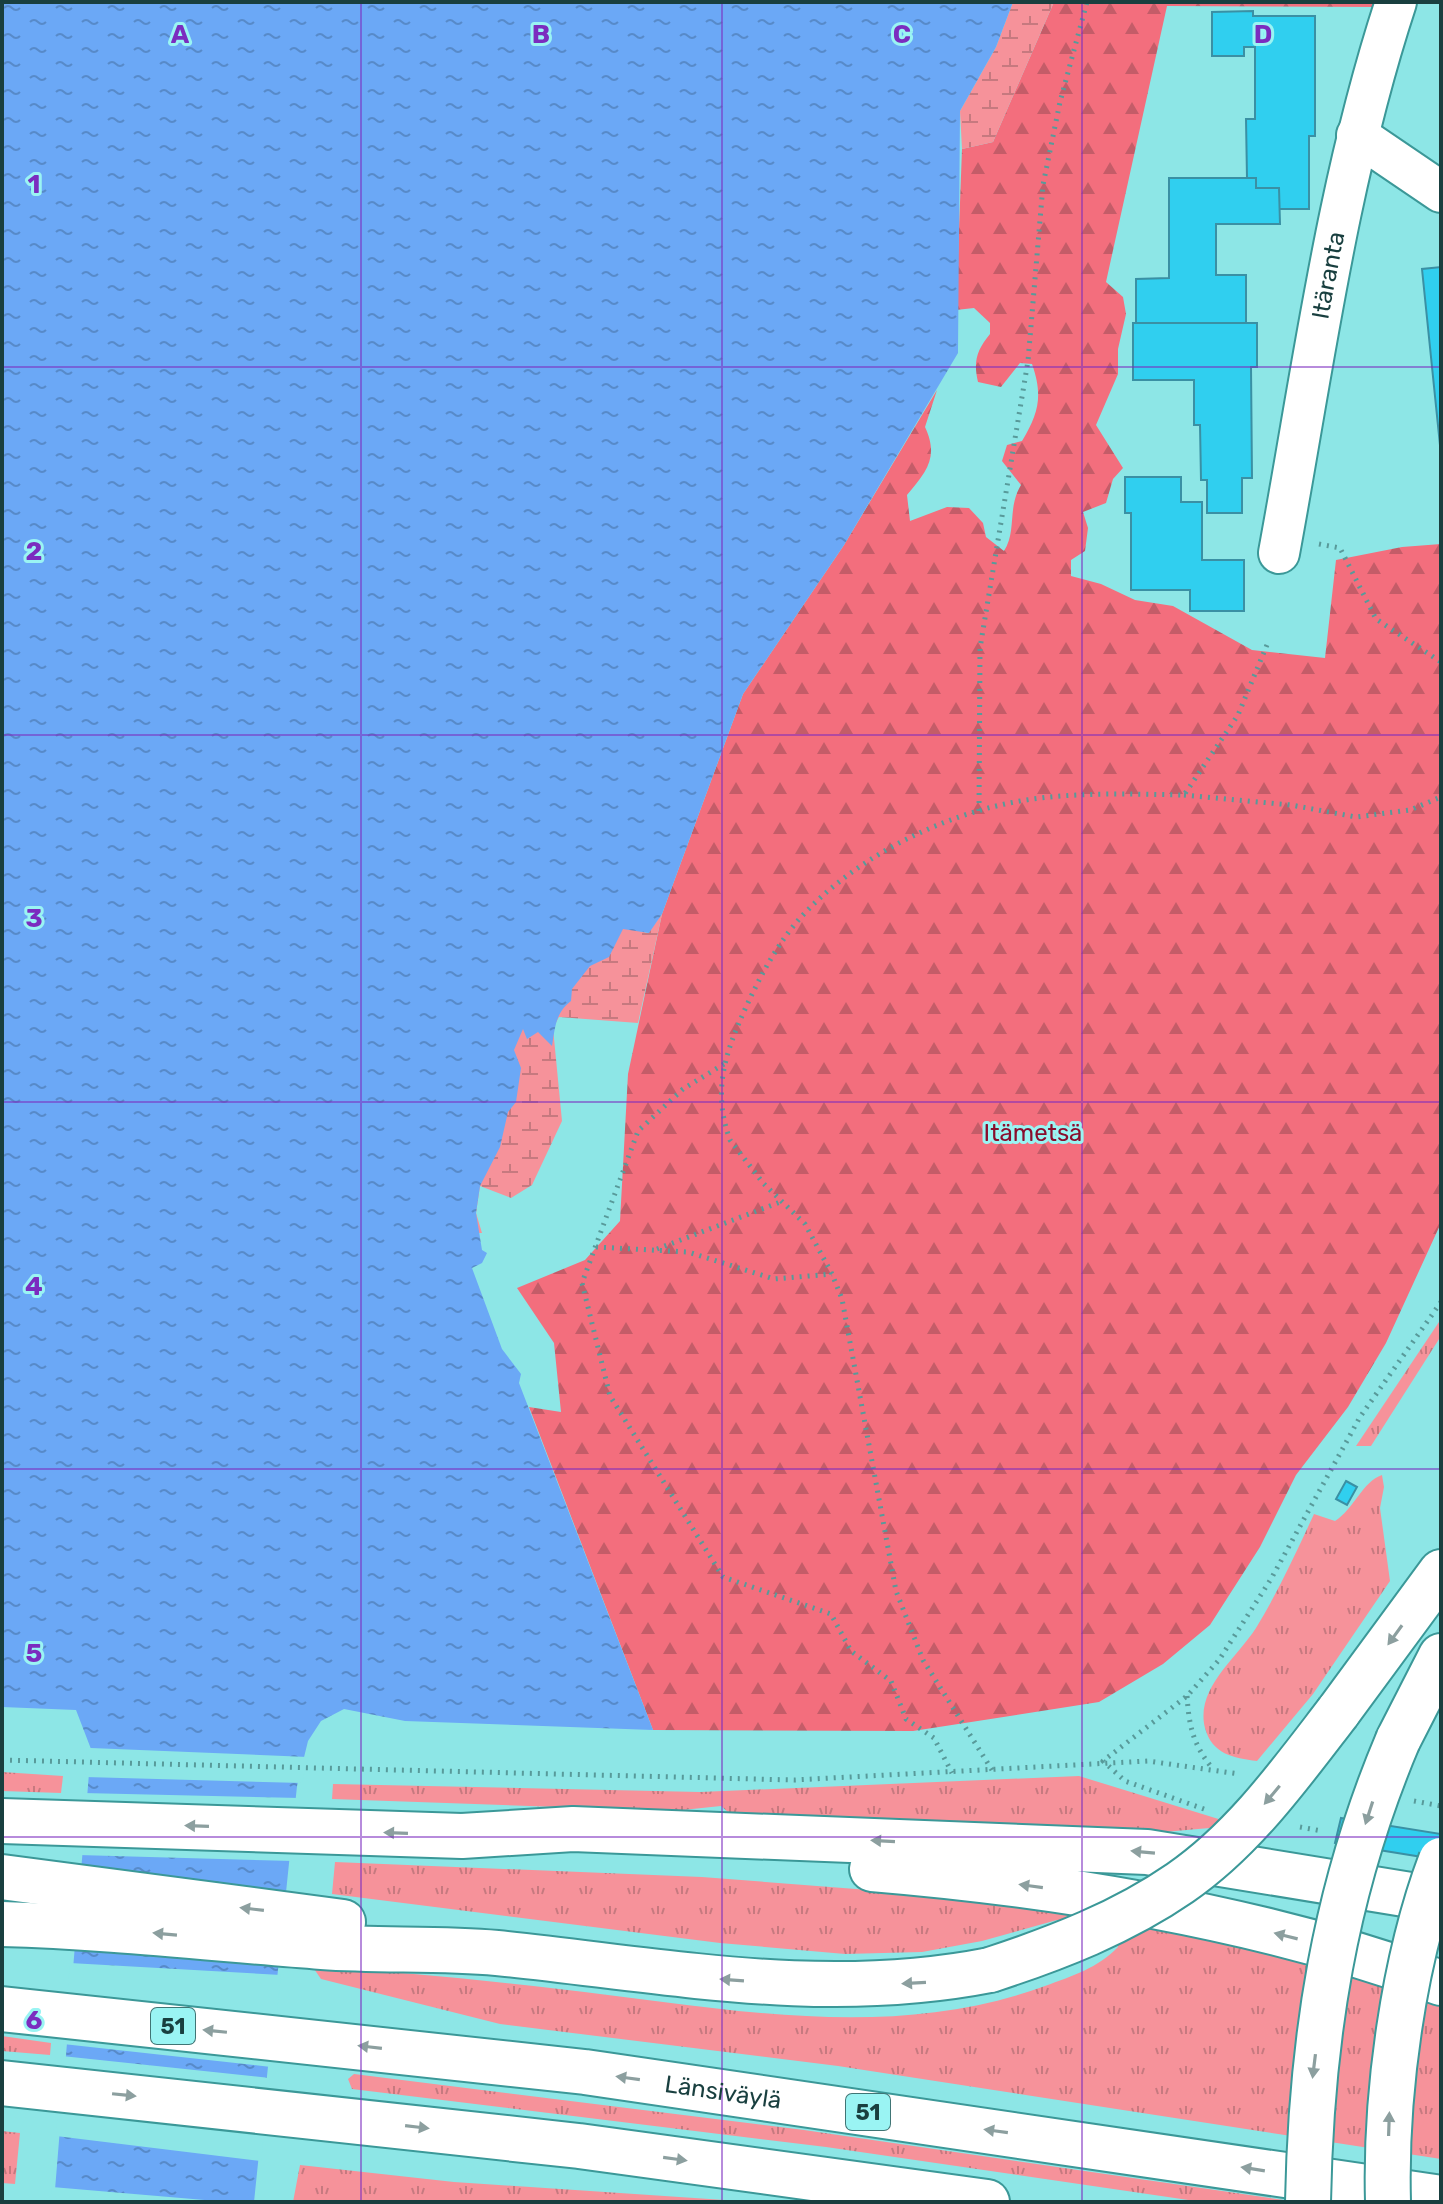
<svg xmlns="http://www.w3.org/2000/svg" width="1443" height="2204" font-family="Rubik,sans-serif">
  <defs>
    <pattern id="grass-tufts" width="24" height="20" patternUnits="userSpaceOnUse" patternTransform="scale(2)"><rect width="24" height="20" fill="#f6929a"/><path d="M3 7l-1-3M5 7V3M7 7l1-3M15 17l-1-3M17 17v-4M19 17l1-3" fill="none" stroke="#c6797f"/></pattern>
    <pattern id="forest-firs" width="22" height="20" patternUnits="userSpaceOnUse" patternTransform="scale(2)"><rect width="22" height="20" fill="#f36e7d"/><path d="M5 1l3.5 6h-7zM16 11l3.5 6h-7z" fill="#c45c68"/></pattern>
    <pattern id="wetland-marsh" width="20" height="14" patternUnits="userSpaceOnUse" patternTransform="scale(2)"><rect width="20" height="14" fill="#f6929a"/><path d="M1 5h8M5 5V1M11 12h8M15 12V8" fill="none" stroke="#c6797f"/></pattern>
    <pattern id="water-ripples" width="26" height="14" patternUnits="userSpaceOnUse" patternTransform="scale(2)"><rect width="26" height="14" fill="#6ba8f6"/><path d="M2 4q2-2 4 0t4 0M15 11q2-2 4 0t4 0" fill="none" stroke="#578ac9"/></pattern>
  </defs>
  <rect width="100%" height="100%" fill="#8de6e6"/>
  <g fill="url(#grass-tufts)">
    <polygon points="1441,1319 1441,1336 1371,1446 1356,1446"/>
    <path d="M 1382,1475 L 1384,1487 L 1380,1508 L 1390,1581 L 1313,1694 L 1257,1761 C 1233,1758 1212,1754 1205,1728 C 1195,1689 1236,1659 1256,1628 C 1278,1592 1296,1553 1314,1514 L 1335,1521 C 1353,1510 1363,1481 1382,1475 Z"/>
    <polygon points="2,1772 63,1776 61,1793 2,1791"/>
    <polygon points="1079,1776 1225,1821 1221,1827 1164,1832 772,1816 728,1812 721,1806 673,1811 332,1799 333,1784 700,1792"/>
    <path d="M 335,1862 L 702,1877 L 1037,1903 L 1263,1949 L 1441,2002 L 1441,2159 L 838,2066 L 500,2024 L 321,1979 L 312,1966 C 394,1972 477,1979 559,1989 C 720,2007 887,2044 1045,1986 C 1072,1976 1098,1968 1118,1947 L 1114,1932 L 1087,1921 L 1057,1920 L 982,1941 L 922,1952 L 845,1954 L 720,1943 L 332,1894 Z"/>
    <polygon points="2,2036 51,2043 50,2055 2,2051"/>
    <polygon points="354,2074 804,2130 1297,2202 1202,2202 826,2147 352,2089 348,2079"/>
    <polygon points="2,2131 20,2133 15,2184 2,2183"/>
    <polygon points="300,2165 454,2182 754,2202 293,2202"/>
  </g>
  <path fill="url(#forest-firs)" d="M 1054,2 L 1380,2 L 1378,7 L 1167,6 L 1106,282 L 1123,297 L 1126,314 L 1118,349 L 1118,374 L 1096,425 L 1123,468 L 1113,479 L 1106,503 L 1083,512 L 1088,528 L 1085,551 L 1071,560 L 1071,576 L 1101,584 L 1135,600 L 1173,606 L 1252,650 L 1325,658 L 1336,560 L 1402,547 L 1441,544 L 1441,1223 L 1386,1343 L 1348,1407 L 1296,1475 L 1260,1547 L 1210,1625 L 1163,1664 L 1099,1702 L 913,1731 L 653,1730 L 529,1407 L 561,1412 L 554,1343 L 517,1288 L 585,1260 L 620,1221 L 628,1074 L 662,914 L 743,694 L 844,545 L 937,390 L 925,427 C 939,457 927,471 907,495 L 910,521 L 947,507 L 969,508 L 983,523 L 986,537 L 1004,551 C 1017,531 1007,508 1021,485 L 1002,461 L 1007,445 L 1022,441 C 1039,413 1043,395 1032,364 L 1020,363 L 1001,387 L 978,382 C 973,361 977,350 990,334 L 990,323 L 974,308 L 956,310 L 962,149 L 993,142 Z"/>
  <g fill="url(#wetland-marsh)">
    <polygon points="1013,2 1054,2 993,142 962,149 960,111 996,47"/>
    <polygon points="662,914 638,1023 559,1017 553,1028 562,1121 532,1185 511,1198 480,1186 476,1213 482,1233 472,1233 379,1133 580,917 648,933"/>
  </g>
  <path fill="url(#water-ripples)" d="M 2,2 L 1013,2 L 996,47 L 960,111 L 958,353 L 844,545 L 743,694 L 662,914 L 649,933 L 623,929 L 609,957 L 590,966 L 572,989 L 571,1001 C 555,1013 555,1029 552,1046 L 538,1032 L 527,1039 L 523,1029 L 514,1050 L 521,1068 L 516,1102 L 508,1112 L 500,1147 L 480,1186 L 476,1213 L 482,1250 L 487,1253 L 482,1263 L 472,1268 L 502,1349 L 521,1374 L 519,1383 L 653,1730 L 405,1721 L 344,1709 L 321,1721 L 308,1741 L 297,1786 L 254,2202 L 54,2202 L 91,1749 L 76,1710 L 2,1707 Z"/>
  <g fill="#8de6e6">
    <polygon points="87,1748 91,1748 308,1757 302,1783 85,1777"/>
    <polygon points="83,1793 300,1798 293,1861 78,1855"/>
    <polygon points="70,1963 281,1975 271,2067 63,2044"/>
    <polygon points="62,2056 270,2078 261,2161 56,2136"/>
    <polygon points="52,2187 228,2202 50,2202"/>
  </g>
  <g fill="#30cfef" stroke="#3a90a4" stroke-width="2">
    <polygon points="1253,11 1253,16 1315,16 1315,136 1309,136 1309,209 1279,209 1279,188 1256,188 1256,178 1247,178 1246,119 1255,119 1255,47 1244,47 1244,56 1212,56 1212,12"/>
    <polygon points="1169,178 1256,178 1256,188 1279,188 1280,224 1216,224 1216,275 1246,275 1246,323 1136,323 1136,279 1169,278"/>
    <polygon points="1441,267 1441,455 1422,269"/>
    <polygon points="1133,323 1257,323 1257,367 1251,367 1252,478 1242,478 1242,513 1207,513 1207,480 1201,480 1200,425 1194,425 1194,380 1133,380"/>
    <polygon points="1125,477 1181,477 1181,502 1202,502 1202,560 1244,560 1244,611 1190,611 1190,590 1131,590 1131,513 1125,513"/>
    <polygon points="1346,1481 1357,1487 1347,1505 1336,1499"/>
    <polygon points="1341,1818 1441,1834 1441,1860 1335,1843"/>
  </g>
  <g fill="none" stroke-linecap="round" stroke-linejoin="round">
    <g stroke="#3b9898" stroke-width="44">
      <g id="minor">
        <polyline points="1357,135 1441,192"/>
        <path id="s1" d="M 1279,553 C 1313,369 1337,181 1396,2"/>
      </g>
    </g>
    <g stroke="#3b9898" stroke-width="48">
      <g id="highway">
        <polyline points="1338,1712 1441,1572"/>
        <polyline points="1398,1740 1441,1656"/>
        <polyline points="2,1821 462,1836 573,1829 1147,1852 1441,1900"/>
        <path d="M 872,1869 C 1064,1885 1260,1917 1441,1983"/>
        <polyline points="2,1877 343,1922"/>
        <path d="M 2,1924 C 109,1927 215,1939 322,1947 C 380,1951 439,1948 497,1953 C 665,1970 822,2003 990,1970"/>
        <path id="s2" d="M 2,2009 L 585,2072 L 1441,2198"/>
        <polyline points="2,2083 579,2146 987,2202"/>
      </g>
    </g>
    <g stroke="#589a9a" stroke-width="5" stroke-dasharray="2 6" stroke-linecap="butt">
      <polyline points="1319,544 1340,548 1376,619 1441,662"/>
      <polyline points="1184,795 1291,805 1356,817 1410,810 1441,797"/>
      <polyline points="979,811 980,648 1028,361 1043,185 1060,102 1087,2"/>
      <polyline points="724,1064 683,1089 638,1131 582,1283 610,1396 723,1577 831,1614 851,1651 891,1681 906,1719 934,1738 952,1773"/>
      <polyline points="596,1247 688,1252 774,1279 832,1274"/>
      <polyline points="657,1249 783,1201"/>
      <path d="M 1187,1696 C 1189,1726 1193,1745 1213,1769"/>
      <polyline points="2,1760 794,1780 1148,1761 1239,1774"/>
      <path d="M 992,1770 L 923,1660 L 896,1591 L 842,1299 L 832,1274 L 805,1224 L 763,1183 L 730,1140 C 712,1091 725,1053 746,1007 C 760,977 774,950 795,924 C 850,859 943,813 1026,800 C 1078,792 1131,794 1184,795 L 1238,715 L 1269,640"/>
      <polyline points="1414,1801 1441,1806"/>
      <polyline points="1204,1809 1125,1781 1103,1761 1187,1696 1219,1660 1271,1579 1360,1417 1441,1302"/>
      <polyline points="1300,1827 1322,1831"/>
    </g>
    <use href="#minor" stroke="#fff" stroke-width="40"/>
    <use href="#highway" stroke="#fff" stroke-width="44"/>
    <g stroke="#3b9898" stroke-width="48" stroke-linecap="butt">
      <g id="highway-bridge">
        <path d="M 990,1970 C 1057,1948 1122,1923 1180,1883 C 1244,1839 1291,1773 1338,1712"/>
        <path d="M 1308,2202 C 1311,2040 1334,1891 1398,1740"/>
        <path d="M 1388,2202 C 1385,2095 1403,1961 1441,1860"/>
      </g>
    </g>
    <use href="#highway-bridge" stroke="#fff" stroke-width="44"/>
  </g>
  <defs><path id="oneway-solid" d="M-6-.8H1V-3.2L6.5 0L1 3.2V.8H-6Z" transform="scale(2)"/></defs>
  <g fill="#8c9f9f">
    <use href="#oneway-solid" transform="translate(1395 1635) rotate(126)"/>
    <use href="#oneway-solid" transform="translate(1272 1795) rotate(130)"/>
    <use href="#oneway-solid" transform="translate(1369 1813) rotate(108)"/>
    <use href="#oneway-solid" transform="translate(197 1826) rotate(-178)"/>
    <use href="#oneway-solid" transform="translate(396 1833) rotate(-178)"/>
    <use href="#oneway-solid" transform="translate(883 1841) rotate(-177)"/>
    <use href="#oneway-solid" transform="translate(1143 1852) rotate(-175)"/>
    <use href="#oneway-solid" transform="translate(1031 1886) rotate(-172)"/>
    <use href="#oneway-solid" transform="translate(252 1909) rotate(-173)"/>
    <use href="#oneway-solid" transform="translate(165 1934) rotate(-175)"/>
    <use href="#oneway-solid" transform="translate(1286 1936) rotate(-166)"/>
    <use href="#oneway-solid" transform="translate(732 1980) rotate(-176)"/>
    <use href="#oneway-solid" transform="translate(914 1983) rotate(177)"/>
    <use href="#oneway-solid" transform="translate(215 2031) rotate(-174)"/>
    <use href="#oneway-solid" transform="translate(370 2047) rotate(-173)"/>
    <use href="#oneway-solid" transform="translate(1314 2066) rotate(97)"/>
    <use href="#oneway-solid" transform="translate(628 2078) rotate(-172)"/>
    <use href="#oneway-solid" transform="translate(124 2095) rotate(6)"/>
    <use href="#oneway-solid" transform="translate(1389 2124) rotate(-88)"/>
    <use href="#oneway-solid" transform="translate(417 2127) rotate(7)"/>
    <use href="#oneway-solid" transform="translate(996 2131) rotate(-172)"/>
    <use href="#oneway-solid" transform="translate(675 2159) rotate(8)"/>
    <use href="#oneway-solid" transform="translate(1253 2169) rotate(-171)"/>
  </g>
  <path fill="none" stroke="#7b2cbf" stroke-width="2" stroke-opacity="0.55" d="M 361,2 L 361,2202M 722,2 L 722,2202M 1082,2 L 1082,2202M 2,367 L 1441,367M 2,735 L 1441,735M 2,1102 L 1441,1102M 2,1469 L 1441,1469M 2,1837 L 1441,1837"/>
  <g text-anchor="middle" stroke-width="6" stroke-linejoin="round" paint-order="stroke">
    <g fill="#9af4f3" stroke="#407575" stroke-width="2">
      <rect x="151" y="2008" width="44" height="36" rx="6"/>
      <rect x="846" y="2094" width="44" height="36" rx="6"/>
    </g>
    <g font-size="22" font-weight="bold" fill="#193f3f">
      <text x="173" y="2034">51</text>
      <text x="868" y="2120">51</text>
    </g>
    <g font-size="24" fill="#193f3f" stroke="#9af4f3">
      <text dy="8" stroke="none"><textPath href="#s1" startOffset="282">Itäranta</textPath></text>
      <text dy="8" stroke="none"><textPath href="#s2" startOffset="726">Länsiväylä</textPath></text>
    </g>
    <g font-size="24" fill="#890c2c" stroke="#9af4f3">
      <text x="1033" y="1141">Itämetsä</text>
    </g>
  </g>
  <g font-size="26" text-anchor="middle" font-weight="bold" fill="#7b2cbf" stroke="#9af4f3" stroke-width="6" stroke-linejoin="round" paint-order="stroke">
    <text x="180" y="43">A</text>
    <text x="541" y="43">B</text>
    <text x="902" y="43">C</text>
    <text x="1263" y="43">D</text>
    <text x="34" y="193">1</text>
    <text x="34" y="560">2</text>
    <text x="34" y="927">3</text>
    <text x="34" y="1295">4</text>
    <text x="34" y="1662">5</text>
    <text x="34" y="2029">6</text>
  </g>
  <rect width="1443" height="2204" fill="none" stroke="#193f3f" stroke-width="8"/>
</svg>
